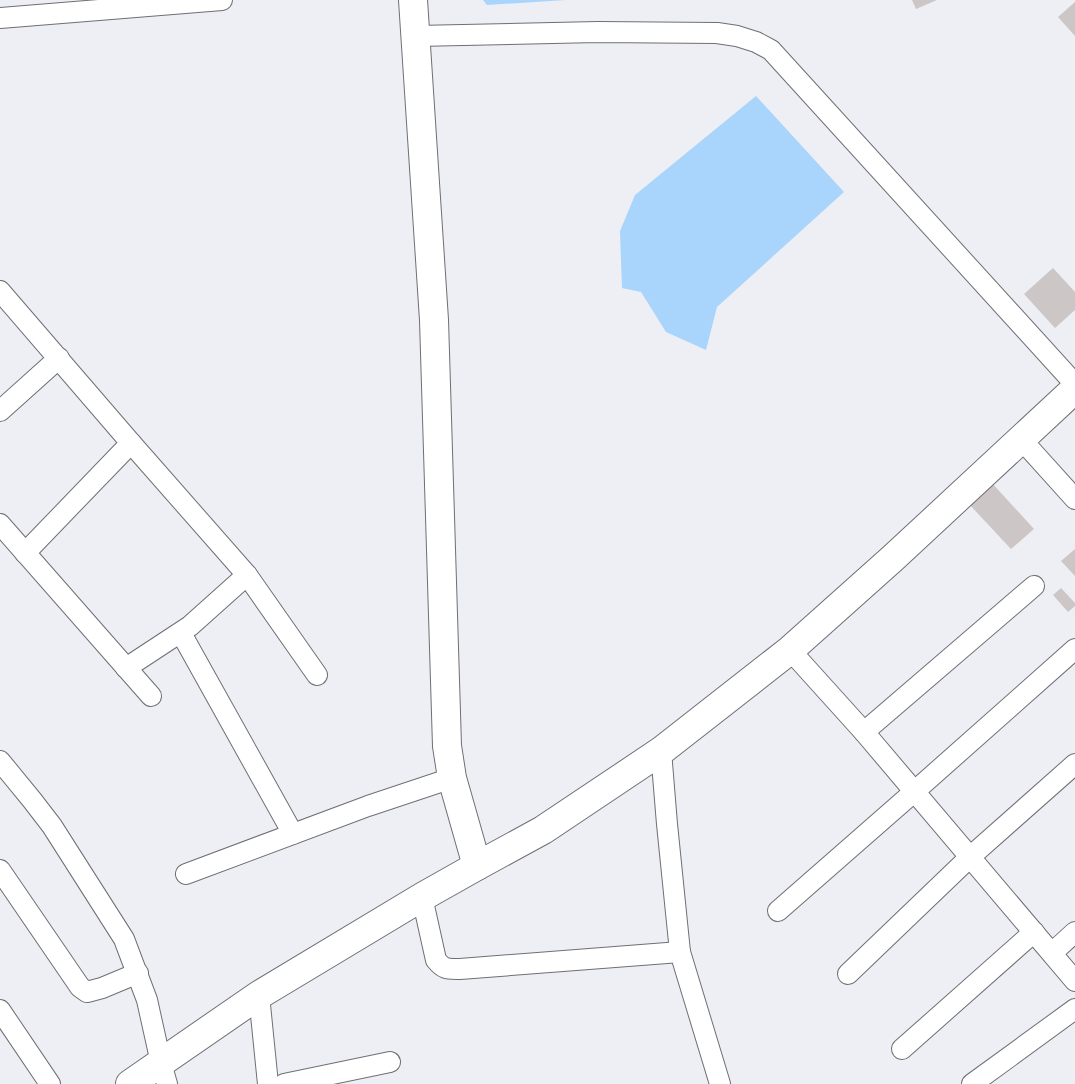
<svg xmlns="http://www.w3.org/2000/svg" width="1075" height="1084" font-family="Poppins,sans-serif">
  <rect width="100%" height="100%" fill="#edeff4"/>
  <g fill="#a9d4fb">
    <polygon points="483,0 566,0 487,5"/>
    <polygon points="756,96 844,192 717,307 706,350 666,332 641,292 622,288 620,231 635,195"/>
  </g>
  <g fill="#cdc6c6">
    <polygon points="912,0 937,0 916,9"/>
    <polygon points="1075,2 1075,36 1058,17"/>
    <polygon points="1053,268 1075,292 1075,310 1055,328 1024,294"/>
    <polygon points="991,482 1034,529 1011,549 968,503"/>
    <polygon points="1075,549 1075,576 1061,561"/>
    <polygon points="1061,588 1075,603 1075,606 1068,612 1053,595"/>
  </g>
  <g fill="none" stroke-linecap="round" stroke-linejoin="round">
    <g stroke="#6e6f74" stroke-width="22">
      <g id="street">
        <polyline points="0,18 222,0"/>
        <polyline points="416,36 598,32 717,33 737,36 756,42 771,50 1075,384"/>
        <polyline points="0,291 131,443 247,575 317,675"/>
        <polyline points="0,411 59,358"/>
        <polyline points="1021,439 1075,499"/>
        <polyline points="0,524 151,696"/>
        <polyline points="25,553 131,443"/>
        <polyline points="181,633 293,834"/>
        <polyline points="790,650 864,732 1075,981"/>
        <polyline points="126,668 190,626 247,575"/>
        <polyline points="864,732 1034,586"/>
        <polyline points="661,751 667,824 680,952 720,1084"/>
        <polyline points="0,761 32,800 52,826 124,939 147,1000 161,1063 167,1084"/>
        <polyline points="0,870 80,987 87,992 102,988 138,973"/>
        <polyline points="186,874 368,806 452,778"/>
        <path d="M 422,897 L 436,960 C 444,970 448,969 460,969 L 680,952"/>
        <polyline points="778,911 915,791 1075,649"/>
        <polyline points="1052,953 1075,932"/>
        <polyline points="848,974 970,857 1075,764"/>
        <polyline points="259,995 268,1084"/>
        <polyline points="0,1010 50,1084"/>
        <polyline points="902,1049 1034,932"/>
        <polyline points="284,1084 390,1062"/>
        <polyline points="972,1084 1075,1009"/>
      </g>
    </g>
    <g stroke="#6e6f74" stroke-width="30">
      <g id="secondary">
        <polyline points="413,0 434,320 447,746 452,778 477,866"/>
        <polyline points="130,1084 259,995 422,897 477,866 543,830 661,751 790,650 893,558 1075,389"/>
      </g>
    </g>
    <use href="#street" stroke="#fff" stroke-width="20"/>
    <use href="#secondary" stroke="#fff" stroke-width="28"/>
  </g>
</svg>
